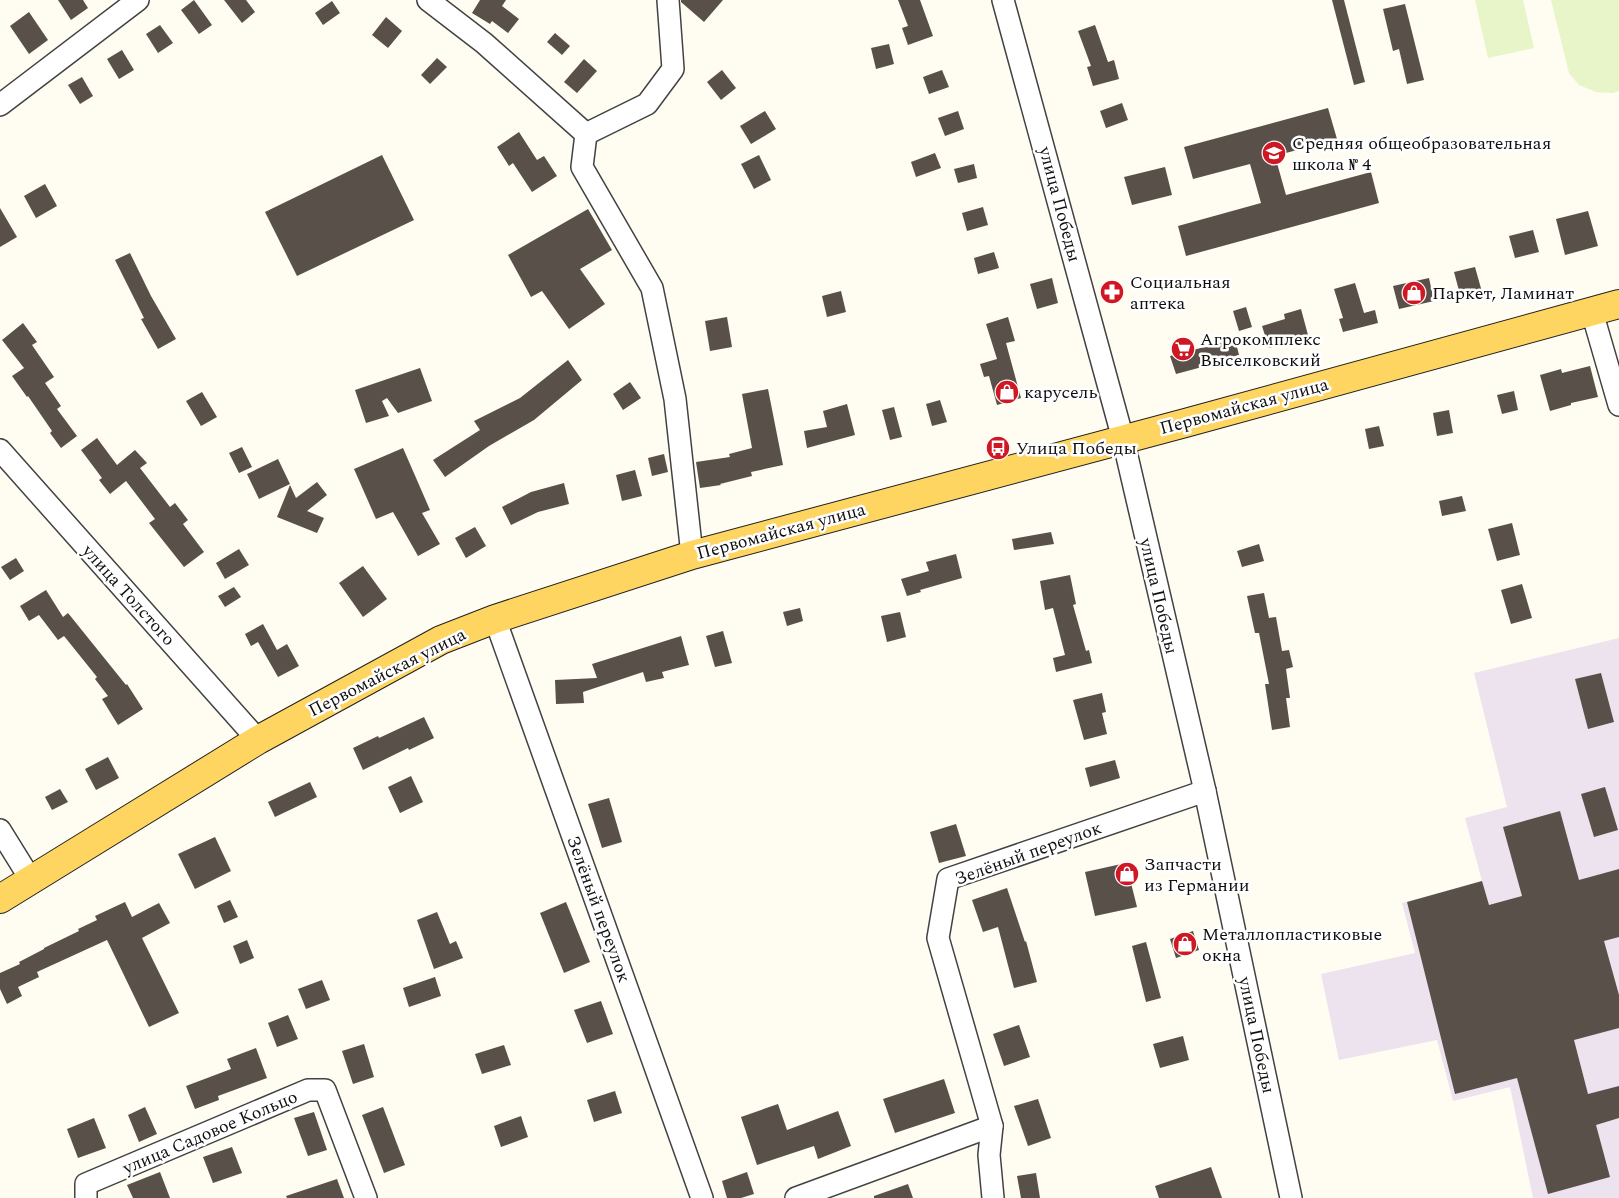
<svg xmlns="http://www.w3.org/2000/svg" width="1619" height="1198" font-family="Spectral,serif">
  <rect width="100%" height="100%" fill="#fffcf2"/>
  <polygon fill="#ede3ef" points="1619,638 1619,1198 1533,1198 1510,1087 1453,1101 1437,1040 1339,1060 1321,974 1415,953 1402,903 1482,881 1465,818 1507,807 1474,673"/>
  <g fill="#e7f5c9">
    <polygon points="1475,0 1523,0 1534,48 1488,58"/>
    <polygon points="1551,0 1619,0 1619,91 1613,93 1596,92 1579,85 1569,73"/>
  </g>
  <g fill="#59504a">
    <polygon points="58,0 83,0 88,8 71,20"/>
    <polygon points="194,0 212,25 199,34 181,10"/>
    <polygon points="224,0 246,0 255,12 242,23"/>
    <polygon points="480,0 506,0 502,6 519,19 508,33 492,21 490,24 472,13"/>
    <polygon points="681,0 723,0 704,22 681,2"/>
    <polygon points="898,0 920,0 933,36 908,45 902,28 908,26"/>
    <polygon points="1332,0 1344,0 1365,82 1354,85"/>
    <polygon points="332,1 340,13 323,25 315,13"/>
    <polygon points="1405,4 1424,80 1407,84 1399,49 1393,51 1383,9"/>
    <polygon points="29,12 48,40 29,54 10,26"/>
    <polygon points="386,17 402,31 388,48 372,35"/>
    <polygon points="160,25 173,43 158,53 146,34"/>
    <polygon points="1095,25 1108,62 1114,60 1119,79 1093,86 1087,67 1091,66 1078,31"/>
    <polygon points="555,33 570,46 562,55 547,42"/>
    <polygon points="889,44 894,64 876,69 871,48"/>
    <polygon points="122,50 134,70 119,79 107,59"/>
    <polygon points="437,58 447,67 430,84 421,75"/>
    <polygon points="584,59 597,71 577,93 564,82"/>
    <polygon points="722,70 736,88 721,100 707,82"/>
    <polygon points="942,70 949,87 929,94 923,77"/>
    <polygon points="82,77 93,96 80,104 68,85"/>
    <polygon points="1122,103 1128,120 1106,128 1100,111"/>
    <polygon points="1328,108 1337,139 1275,156 1286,195 1371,172 1379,203 1186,256 1178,226 1261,203 1250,164 1193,179 1184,147"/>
    <polygon points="765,111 776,129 751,144 740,126"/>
    <polygon points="958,111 964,129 945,136 938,118"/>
    <polygon points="519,132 537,160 544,156 557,176 532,192 513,163 509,166 497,147"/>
    <polygon points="935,153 941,168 916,177 911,162"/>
    <polygon points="382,155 414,220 297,276 265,212"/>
    <polygon points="759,155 771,180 754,189 741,164"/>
    <polygon points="974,164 977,178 958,183 954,169"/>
    <polygon points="1165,167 1172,195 1132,205 1124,177"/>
    <polygon points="45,184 57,206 36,218 24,196"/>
    <polygon points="983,207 988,225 967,231 962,213"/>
    <polygon points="0,208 17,237 0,247"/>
    <polygon points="588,209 612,250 580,269 605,304 569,329 542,291 531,297 508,255"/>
    <polygon points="1588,211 1598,246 1565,255 1556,219"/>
    <polygon points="1533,230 1539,252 1515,258 1509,236"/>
    <polygon points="994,252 999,268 978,274 974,258"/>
    <polygon points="130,253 151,296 176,339 158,349 141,319 144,318 115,260"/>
    <polygon points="1475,267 1482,292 1461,298 1454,272"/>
    <polygon points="1052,278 1058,303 1037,309 1030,284"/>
    <polygon points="1429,278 1434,301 1399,309 1393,286"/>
    <polygon points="1115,281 1120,299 1108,303 1103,284"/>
    <polygon points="1355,283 1364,313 1375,310 1378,323 1343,332 1339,319 1343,318 1334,289"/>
    <polygon points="841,291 846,312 827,317 822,296"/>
    <polygon points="1246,307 1252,327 1239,331 1233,311"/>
    <polygon points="1301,309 1308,335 1282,342 1282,344 1269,348 1262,326 1285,319 1284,314"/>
    <polygon points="727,317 732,347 710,351 705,321"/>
    <polygon points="1008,317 1015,341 1006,343 1021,398 997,405 989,376 984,377 980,364 997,359 986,324"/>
    <polygon points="23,323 37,342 32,345 54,377 45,383 61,406 57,409 77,436 61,448 50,433 52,431 28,396 27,397 12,376 24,368 2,340"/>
    <polygon points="1235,339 1239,355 1202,364 1202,367 1176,374 1170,356"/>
    <polygon points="568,360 582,380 534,420 489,446 445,477 433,460 480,430 474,421 520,398"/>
    <polygon points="1590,366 1598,397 1571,403 1571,405 1550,411 1540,375 1561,369 1562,373"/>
    <polygon points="420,368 432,401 398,413 387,398 382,401 389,416 366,423 355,390"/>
    <polygon points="630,382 641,398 623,410 613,394"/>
    <polygon points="768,389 783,465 751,472 752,476 720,484 721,485 700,488 696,462 730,457 729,454 752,448 742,394"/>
    <polygon points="1514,391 1518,410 1502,414 1497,395"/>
    <polygon points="202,392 217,417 201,426 186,401"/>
    <polygon points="940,400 947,422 932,426 926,404"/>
    <polygon points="847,404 855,435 807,448 804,431 827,427 823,411"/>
    <polygon points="894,407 902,437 890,440 882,410"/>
    <polygon points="1449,410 1453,433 1437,436 1433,413"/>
    <polygon points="1379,426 1384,446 1369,449 1365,429"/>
    <polygon points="97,438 117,465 135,450 147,463 140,468 170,507 175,503 188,520 183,524 204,552 184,567 149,523 155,519 126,481 110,494 99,480 102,478 81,450"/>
    <polygon points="242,447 252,467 239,473 229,453"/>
    <polygon points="403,448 430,510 422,513 440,544 418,556 393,512 376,519 354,469"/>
    <polygon points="664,454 668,472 652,476 648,458"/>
    <polygon points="278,459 290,484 259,499 247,474"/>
    <polygon points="635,470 642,496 622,501 616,475"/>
    <polygon points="317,482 327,495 307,511 324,518 317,533 277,517 290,485 296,498"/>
    <polygon points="564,483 569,504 538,512 511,525 502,507 531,492"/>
    <polygon points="1462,496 1466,511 1442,516 1439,501"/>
    <polygon points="1512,523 1520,555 1497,561 1488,529"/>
    <polygon points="475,527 486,546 466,558 455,538"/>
    <polygon points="1051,532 1054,544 1014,550 1012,539"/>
    <polygon points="1259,544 1264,561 1242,567 1237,551"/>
    <polygon points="239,549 249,565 225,579 216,563"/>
    <polygon points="956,554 962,578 920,590 921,592 907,596 901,579 929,571 926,562"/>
    <polygon points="16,558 24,571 10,580 1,567"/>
    <polygon points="363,566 387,599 363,617 339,583"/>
    <polygon points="1070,575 1076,604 1073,605 1086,651 1089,650 1092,663 1056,672 1053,658 1065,655 1053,608 1045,610 1040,581"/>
    <polygon points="1522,584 1532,618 1511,624 1501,590"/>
    <polygon points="234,587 241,597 225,607 218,596"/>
    <polygon points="46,590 63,617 68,613 126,685 127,684 143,709 118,725 102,699 108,696 95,679 97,677 64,636 58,640 39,615 29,621 20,606"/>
    <polygon points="1264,593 1269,618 1276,617 1282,651 1289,650 1293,667 1286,669 1290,698 1286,698 1290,727 1272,730 1265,684 1269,684 1259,633 1255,633 1247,596"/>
    <polygon points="800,608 803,621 787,626 783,612"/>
    <polygon points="900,612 906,637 887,642 881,616"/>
    <polygon points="263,624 277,650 287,644 299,666 278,677 258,642 251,646 245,634"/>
    <polygon points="723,631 732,663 715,667 706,636"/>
    <polygon points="681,636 689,665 662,672 664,678 646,682 643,672 583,692 584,703 556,704 555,680 597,678 592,664"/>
    <polygon points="1601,673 1614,722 1588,729 1575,679"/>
    <polygon points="1102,693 1106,712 1102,713 1107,734 1084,740 1073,700"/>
    <polygon points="424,717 434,738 409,750 408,748 363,770 353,748 378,736 379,738"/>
    <polygon points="108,757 119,778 96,790 85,769"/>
    <polygon points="1115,760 1120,778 1090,787 1085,768"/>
    <polygon points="411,776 423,802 400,813 388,787"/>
    <polygon points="310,782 317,797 275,817 268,802"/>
    <polygon points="1605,787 1618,830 1594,837 1581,794"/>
    <polygon points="60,789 68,802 52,810 45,797"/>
    <polygon points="609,798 622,842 602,848 588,804"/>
    <polygon points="1560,811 1579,880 1619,869 1619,937 1604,941 1619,995 1619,1028 1574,1040 1588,1094 1619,1086 1619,1118 1596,1125 1610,1177 1548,1194 1517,1078 1455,1094 1407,902 1482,881 1489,905 1522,896 1503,827"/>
    <polygon points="956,824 966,856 939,863 930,832"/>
    <polygon points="215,837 231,871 195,889 178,854"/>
    <polygon points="1126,863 1137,907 1095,916 1085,872"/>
    <polygon points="1007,888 1025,942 1026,941 1037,982 1014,988 998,927 983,932 972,900"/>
    <polygon points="230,900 238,917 224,923 217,906"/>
    <polygon points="125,902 132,917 159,903 170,923 142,938 179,1013 149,1027 107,940 37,972 39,977 18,987 22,996 7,1004 0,989 0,973 20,964 19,962 44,949 44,948 79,931 78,929 97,920 95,916"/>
    <polygon points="566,902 590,962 564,973 540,913"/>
    <polygon points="437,912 450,944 456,941 463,958 434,969 417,920"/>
    <polygon points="1193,931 1199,950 1176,958 1170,939"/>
    <polygon points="247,940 254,958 240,964 233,946"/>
    <polygon points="1146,942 1161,998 1146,1002 1132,946"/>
    <polygon points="435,977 441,996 409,1007 403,988"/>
    <polygon points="322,980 330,1000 306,1009 298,989"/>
    <polygon points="601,1001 613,1034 587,1043 574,1010"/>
    <polygon points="288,1015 298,1039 277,1047 268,1023"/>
    <polygon points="1019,1025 1030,1057 1004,1066 993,1034"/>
    <polygon points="1183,1036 1189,1060 1160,1068 1153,1044"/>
    <polygon points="364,1044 374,1077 353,1084 342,1051"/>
    <polygon points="504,1045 511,1065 482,1074 475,1054"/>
    <polygon points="256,1048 267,1078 218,1096 219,1100 195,1109 186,1086 231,1069 227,1059"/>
    <polygon points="944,1079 955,1113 895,1133 883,1099"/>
    <polygon points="615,1091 622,1113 594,1122 587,1100"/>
    <polygon points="1038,1099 1051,1138 1028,1146 1014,1106"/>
    <polygon points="778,1104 787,1130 838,1111 851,1146 818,1159 814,1146 757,1165 741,1117"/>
    <polygon points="145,1107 157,1134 139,1142 128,1115"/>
    <polygon points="383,1107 405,1165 384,1173 362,1115"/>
    <polygon points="314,1112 327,1150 308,1156 294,1118"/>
    <polygon points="521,1116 528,1137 501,1147 494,1126"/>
    <polygon points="94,1118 106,1148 78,1158 67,1129"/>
    <polygon points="232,1147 242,1173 213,1183 203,1157"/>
    <polygon points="1211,1167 1222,1198 1159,1198 1155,1186"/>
    <polygon points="160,1172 170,1198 133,1198 127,1185"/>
    <polygon points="747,1172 754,1194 741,1198 727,1198 722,1181"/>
    <polygon points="1036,1173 1040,1198 1021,1198 1017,1176"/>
    <polygon points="337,1179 344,1198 287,1198 286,1196"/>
    <polygon points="908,1184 913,1198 874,1198 874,1196"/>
  </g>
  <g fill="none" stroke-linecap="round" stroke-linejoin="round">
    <g stroke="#424242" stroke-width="24">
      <g id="minor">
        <polyline points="428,0 484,43 586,134 582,167 652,288 675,399 692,555"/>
        <polyline points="1003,0 1123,439 1205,791 1291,1198"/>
        <polyline points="0,105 138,0"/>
        <polyline points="586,134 647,104 673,69 668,0"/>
        <polyline points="1592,312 1619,405"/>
        <polyline points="0,450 258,740"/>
        <polyline points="495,619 702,1198"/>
        <polyline points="0,830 31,880"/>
        <polyline points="86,1198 86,1184 308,1090 325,1090 366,1198"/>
        <polyline points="796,1198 992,1126"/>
        <polyline points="993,1198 989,1155 992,1126 938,938 948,879 1205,791"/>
      </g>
    </g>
    <g stroke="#202020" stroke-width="30">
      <polyline id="major" points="0,899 258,740 441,640 495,619 692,555 1189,422 1619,304"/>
    </g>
    <use href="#minor" stroke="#fff" stroke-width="21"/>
    <use href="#major" stroke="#ffd562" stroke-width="28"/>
  </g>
  <defs>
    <g id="school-disc" transform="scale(1.25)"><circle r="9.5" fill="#cf1824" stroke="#fff"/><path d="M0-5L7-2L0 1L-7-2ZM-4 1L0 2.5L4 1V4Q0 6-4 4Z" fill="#fff"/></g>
    <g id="pharmacy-disc" transform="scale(1.25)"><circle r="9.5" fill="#cf1824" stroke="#fff"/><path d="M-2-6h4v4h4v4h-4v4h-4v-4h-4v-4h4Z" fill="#fff"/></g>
    <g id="shop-disc" transform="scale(1.25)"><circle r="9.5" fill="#cf1824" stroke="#fff"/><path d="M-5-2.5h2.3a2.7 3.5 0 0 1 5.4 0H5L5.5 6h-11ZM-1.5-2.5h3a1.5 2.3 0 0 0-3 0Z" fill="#fff"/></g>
    <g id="supermarket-disc" transform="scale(1.25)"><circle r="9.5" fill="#cf1824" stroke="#fff"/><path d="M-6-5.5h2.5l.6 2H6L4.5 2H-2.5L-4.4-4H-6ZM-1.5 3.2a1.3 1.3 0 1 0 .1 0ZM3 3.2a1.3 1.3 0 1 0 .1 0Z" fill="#fff"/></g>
    <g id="bus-disc" transform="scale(1.25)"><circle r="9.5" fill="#cf1824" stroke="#fff"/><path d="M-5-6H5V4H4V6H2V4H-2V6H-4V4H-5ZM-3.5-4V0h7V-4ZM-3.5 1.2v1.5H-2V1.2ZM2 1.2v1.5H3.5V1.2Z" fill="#fff"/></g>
  </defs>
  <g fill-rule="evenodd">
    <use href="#school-disc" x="1274" y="153"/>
    <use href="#pharmacy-disc" x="1112" y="292"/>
    <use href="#shop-disc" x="1414" y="293"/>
    <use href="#supermarket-disc" x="1183" y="349"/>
    <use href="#shop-disc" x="1007" y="392"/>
    <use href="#bus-disc" x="998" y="448"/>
    <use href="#shop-disc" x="1127" y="874"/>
    <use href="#shop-disc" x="1185" y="944"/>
  </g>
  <g text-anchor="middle" stroke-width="5" stroke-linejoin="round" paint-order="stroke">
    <g font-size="18" fill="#0f0f0f" stroke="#fff" text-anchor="start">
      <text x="1292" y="149">Средняя общеобразовательная<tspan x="1292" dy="21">школа № 4</tspan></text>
      <text x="1130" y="288">Социальная<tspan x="1130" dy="21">аптека</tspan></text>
      <text x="1432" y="299">Паркет, Ламинат</text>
      <text x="1200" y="345">Агрокомплекс<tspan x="1200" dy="21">Выселковский</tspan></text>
      <text x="1024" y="398">карусель</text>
      <text x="1016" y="454">Улица Победы</text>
      <text x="1144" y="870">Запчасти<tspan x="1144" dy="21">из Германии</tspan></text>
      <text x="1202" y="940">Металлопластиковые<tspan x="1202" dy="21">окна</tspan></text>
    </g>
    <g font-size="18" fill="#0f0f0f" stroke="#fff">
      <text transform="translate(1060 204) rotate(75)" y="6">улица Победы</text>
      <text transform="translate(1244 406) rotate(-15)" y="6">Первомайская улица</text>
      <text transform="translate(781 531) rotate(-15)" y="6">Первомайская улица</text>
      <text transform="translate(129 595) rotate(48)" y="6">улица Толстого</text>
      <text transform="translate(1159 596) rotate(77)" y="6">улица Победы</text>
      <text transform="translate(387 672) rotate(-27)" y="6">Первомайская улица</text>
      <text transform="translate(1028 853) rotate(-20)" y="6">Зелёный переулок</text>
      <text transform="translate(599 909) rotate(70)" y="6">Зелёный переулок</text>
      <text transform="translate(1257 1035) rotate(78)" y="6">улица Победы</text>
      <text transform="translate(210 1132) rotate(-23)" y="6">улица Садовое Кольцо</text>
    </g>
  </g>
</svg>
